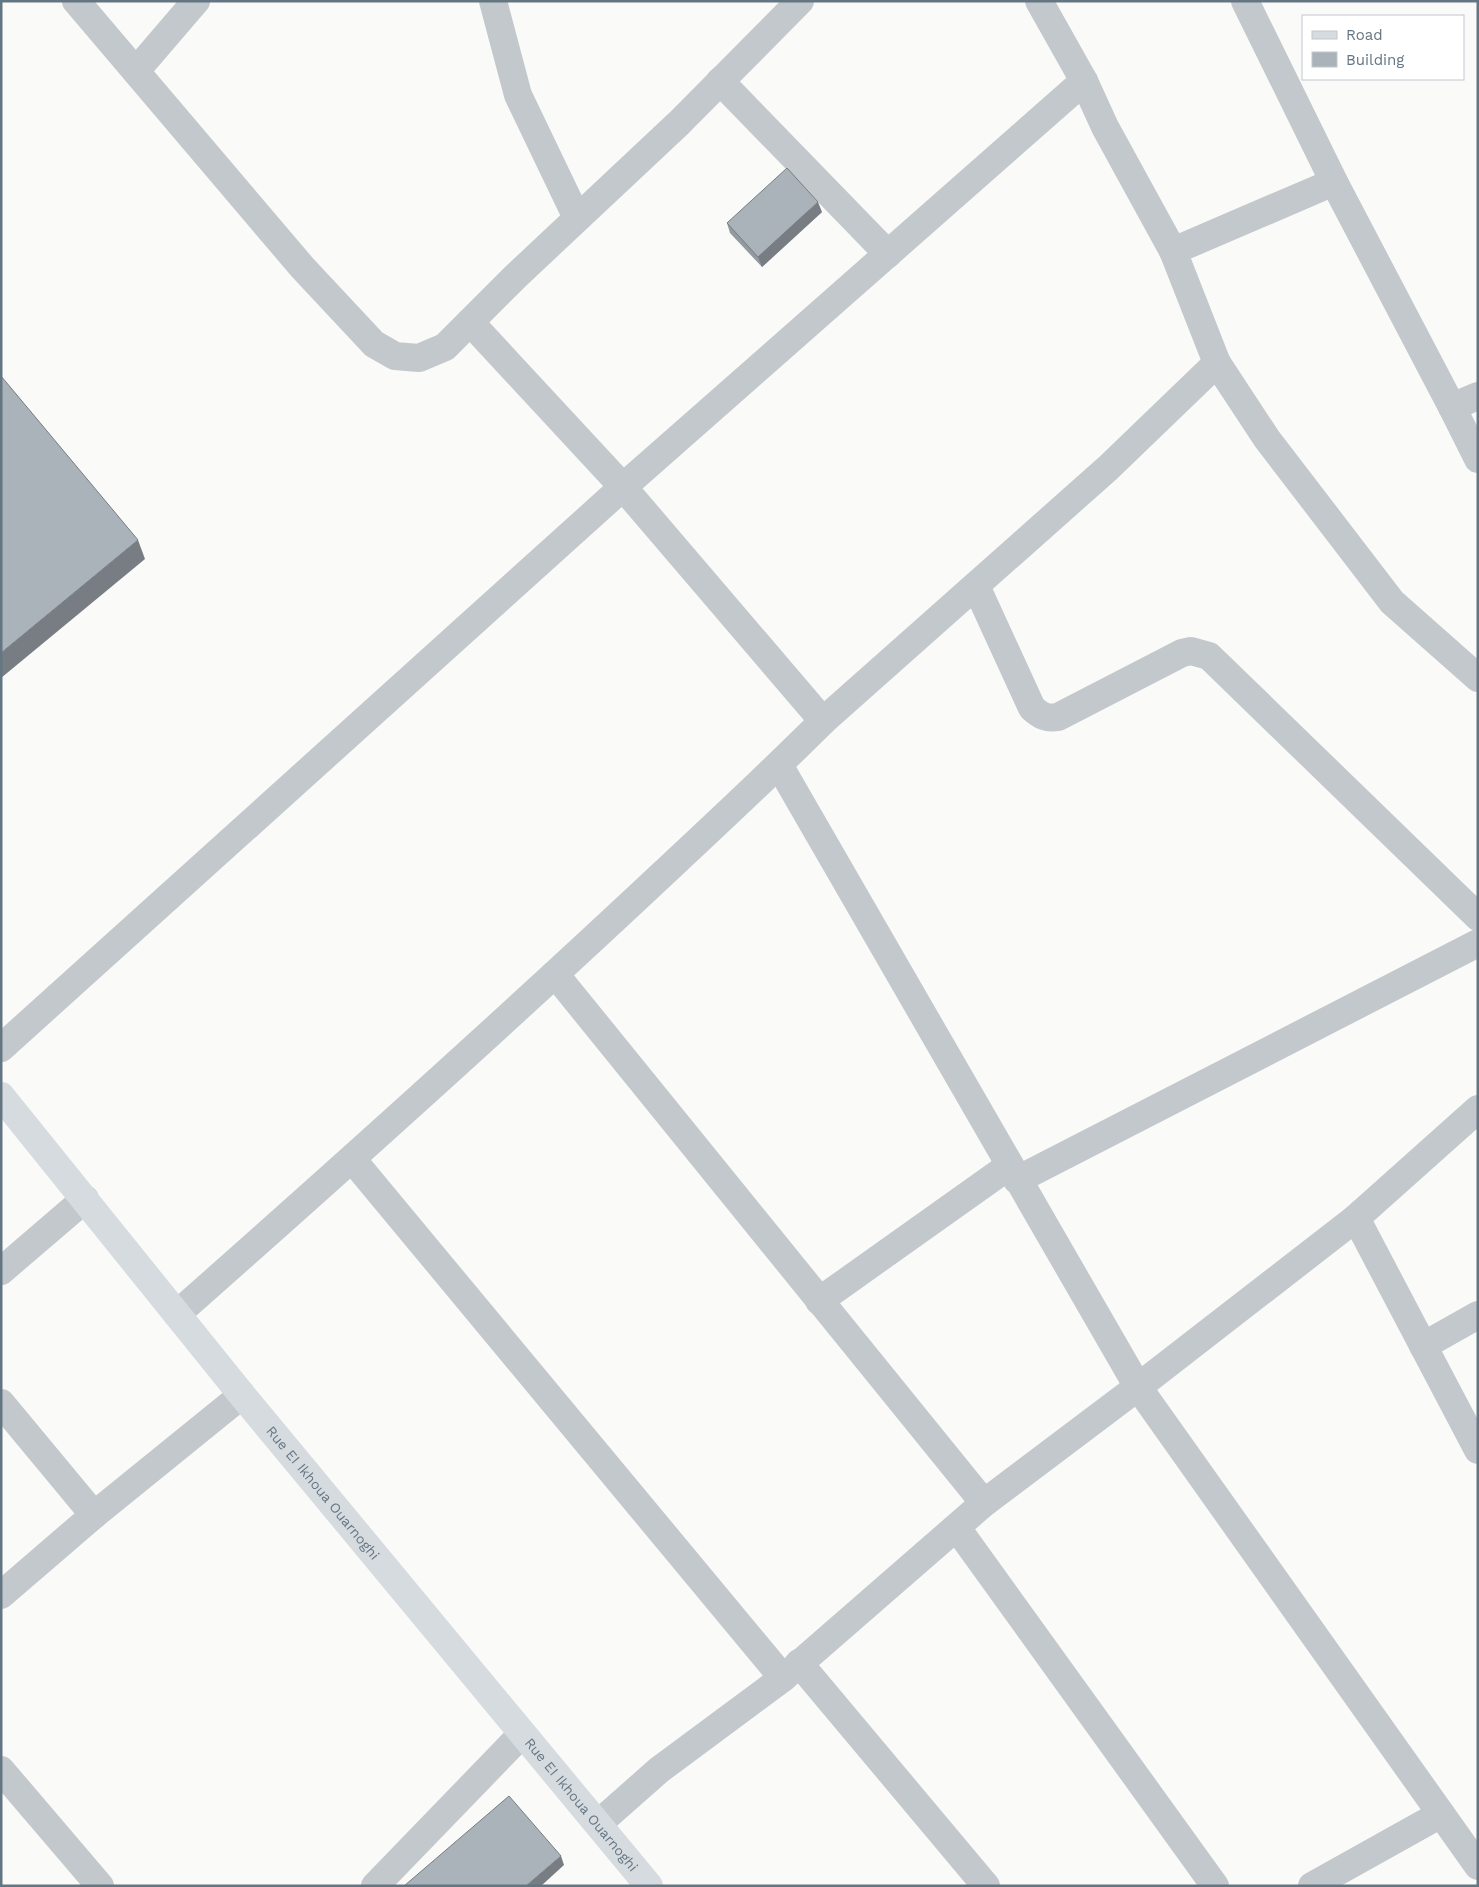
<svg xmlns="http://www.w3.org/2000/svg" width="1479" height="1887" font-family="'Work Sans',sans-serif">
  <rect width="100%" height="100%" fill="#fafaf8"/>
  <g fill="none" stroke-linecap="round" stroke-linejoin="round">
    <g stroke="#c3c8cc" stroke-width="28">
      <polyline points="76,1 302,267 374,344 395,356 419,358 445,347 516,276 679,123 800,1"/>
      <polyline points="493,1 518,95 577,218"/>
      <polyline points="1039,1 1084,81 1105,127 1173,251 1217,363 1267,439 1392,602 1478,678"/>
      <polyline points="1245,1 1334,182 1452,407 1478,396"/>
      <polyline points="136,71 196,1"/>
      <polyline points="720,81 888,254"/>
      <polyline points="1173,251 1334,182"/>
      <polyline points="470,322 623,487 823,721"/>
      <polyline points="1452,407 1478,459"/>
      <path d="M 976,586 L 1032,708 C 1041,716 1047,719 1058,717 L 1182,653 L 1191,651 L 1209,656 L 1478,917"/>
      <polyline points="779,765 1138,1387 1478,1866"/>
      <polyline points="555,974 984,1503"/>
      <polyline points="1,1048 623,487 1084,81"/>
      <polyline points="352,1159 783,1678"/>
      <polyline points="1017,1180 1478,943"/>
      <polyline points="1356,1218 1478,1450"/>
      <polyline points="1,1271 85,1199"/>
      <polyline points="819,1301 1009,1166"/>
      <path d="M 177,1314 C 332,1177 486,1039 638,897 C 700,839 762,782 823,721 L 1108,468 L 1217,363"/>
      <polyline points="1423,1346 1478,1315"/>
      <polyline points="1,1403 94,1515"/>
      <polyline points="957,1528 1215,1886"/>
      <polyline points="1,1595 94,1515 242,1395"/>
      <polyline points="799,1663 986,1886"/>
      <polyline points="1,1770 100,1886"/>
      <polyline points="599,1823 659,1770 783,1678 984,1503 1138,1387 1356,1218 1478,1109"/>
      <polyline points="375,1886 522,1734"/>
      <polyline points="1312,1886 1441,1814"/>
    </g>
    <path stroke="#d6dbdf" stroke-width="28" id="s1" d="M 1,1096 L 242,1395 L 649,1886"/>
  </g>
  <polygon fill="#929a9f" points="822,212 762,267 730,233 727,223"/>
  <g fill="#777d82">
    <polygon points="818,202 822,212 762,267 758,257"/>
    <polygon points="138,540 145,559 1,678 1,653"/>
    <polygon points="561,1856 564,1865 541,1886 526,1886"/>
  </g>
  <g fill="#aab3b9" stroke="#777d82">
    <polygon points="787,168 818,202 758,257 727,223"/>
    <polygon points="1,376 138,540 1,653"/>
    <polygon points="509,1796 561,1856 526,1886 404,1886"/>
  </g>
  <g text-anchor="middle" stroke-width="5" stroke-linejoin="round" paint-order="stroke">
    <g font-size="14" fill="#657683" stroke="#fff">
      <text dy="5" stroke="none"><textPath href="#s1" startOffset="511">Rue EI Ikhoua Ouarnoghi</textPath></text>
      <text dy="5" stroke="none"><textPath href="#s1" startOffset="916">Rue EI Ikhoua Ouarnoghi</textPath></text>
    </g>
  </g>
  <rect width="1479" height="1887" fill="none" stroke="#657683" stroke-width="5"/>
  <rect x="1302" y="15" width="162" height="65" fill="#ffffff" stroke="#c1c8cd"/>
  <rect x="1312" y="31" width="25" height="8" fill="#d6dbdf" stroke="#c1c8cd"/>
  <text x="1346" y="40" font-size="15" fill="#657683">Road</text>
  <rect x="1312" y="52" width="25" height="15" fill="#aab3b9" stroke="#c1c8cd"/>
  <text x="1346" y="65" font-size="15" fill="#657683">Building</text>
</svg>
